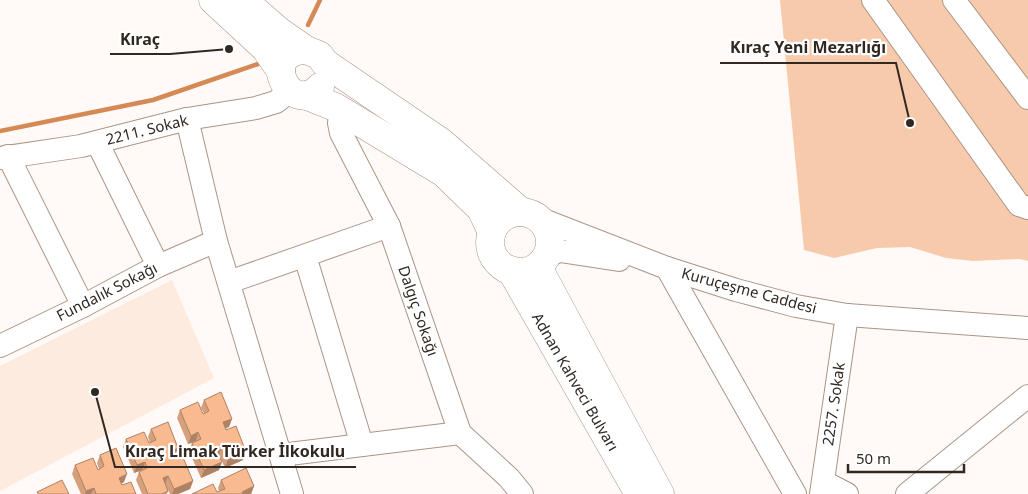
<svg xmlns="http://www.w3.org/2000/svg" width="1028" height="494" font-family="'Noto Sans',sans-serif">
  <rect width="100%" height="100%" fill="#fffaf7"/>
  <polygon fill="#feebdf" points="172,280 214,378 0,491 0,366"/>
  <polygon fill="#f8caac" points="780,0 1028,0 1028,261 1020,259 973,261 946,258 910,247 877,248 834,258 804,250"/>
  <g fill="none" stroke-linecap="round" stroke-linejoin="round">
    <g stroke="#d58a56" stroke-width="4.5">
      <polyline points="308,25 320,0"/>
      <polyline points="0,131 153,100 258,64 262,61"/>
    </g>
    <g stroke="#ab9587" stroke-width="24">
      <g id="minor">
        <polyline points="873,0 1019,205 1028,208"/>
        <polyline points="954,0 1028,98"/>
        <polyline points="342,111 339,123 341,133 389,226 460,433 509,478 522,494"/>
        <polyline points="187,119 216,241 292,494"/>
        <polyline points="97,142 158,266"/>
        <polyline points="8,156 83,306"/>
        <polyline points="0,158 81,146 187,119 256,108 276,102 290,91"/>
        <polyline points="538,218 667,268 736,290 796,306 847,315 1028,328"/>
        <polyline points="305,256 362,445"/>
        <polyline points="546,256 560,251 619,260"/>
        <polyline points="667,268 795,494"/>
        <polyline points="229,282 389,226"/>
        <polyline points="0,346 83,306 158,266 216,241"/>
        <polyline points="281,455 460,433"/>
        <polyline points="824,482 847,494"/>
        <polyline points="821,494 847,315"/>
        <polyline points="907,494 1028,396"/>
      </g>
    </g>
    <g stroke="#ab9587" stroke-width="29">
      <g id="major">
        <polyline points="213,0 265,48 281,71"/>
        <polyline points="243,0 280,32 306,50 319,55 325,63 441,142 521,212"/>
        <path d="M 306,50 C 257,51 290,119 320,87"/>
        <polyline points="305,95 335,107 444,173 481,209 492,232"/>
        <circle cx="520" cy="242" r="30"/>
        <polyline points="540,264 541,273 660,494"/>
        <polyline points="511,270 639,494"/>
      </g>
    </g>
    <use href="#minor" stroke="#fff" stroke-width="22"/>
    <use href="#major" stroke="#fff" stroke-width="28"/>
  </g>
  <g fill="#d6a07c">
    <polygon points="204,400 229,427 226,428 243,460 225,468 219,455 219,470 201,478 189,451 192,443 196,441 188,444 177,418 180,410 203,414 204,413 201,408"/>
    <polygon points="151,429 178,448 175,456 172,457 173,459 193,481 190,489 178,494 170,494 165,484 168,491 167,494 142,494 136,480 139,472 142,471 142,470 134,473 123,447 126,439 149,443 150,443 148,437"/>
    <polygon points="100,455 124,482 121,484 122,485 136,494 81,494 72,474 75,465 98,470 99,469 97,463"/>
    <polygon points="221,480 254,486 251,494 192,494 217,492 219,491 218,488"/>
  </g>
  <g fill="#ae8265">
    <polygon points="232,419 229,427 220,430 223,422"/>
    <polygon points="198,432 196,441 188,444 191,436"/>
    <polygon points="222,446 219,455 213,457 216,449"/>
    <polygon points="178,448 175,456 167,460 170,452"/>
    <polygon points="246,452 243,460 225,468 228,459"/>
    <polygon points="145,462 142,470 134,473 137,465"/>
    <polygon points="222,462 219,470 201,478 204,470"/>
    <polygon points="127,474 124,482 116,486 119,478"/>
    <polygon points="168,476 165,484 160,486 163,478"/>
    <polygon points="193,481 190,489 178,494 172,494 174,489"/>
    <polygon points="254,486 251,494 241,494 242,492"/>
    <polygon points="94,488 91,494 85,494 86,491"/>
  </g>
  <g fill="#f9ba90" stroke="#ae8265">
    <polygon points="221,392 232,419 223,422 226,430 236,426 246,452 228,459 222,446 216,449 222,462 204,470 192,443 201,439 198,432 191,436 180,410 198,402 203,414 209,411 204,400"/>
    <polygon points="168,422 178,448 170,452 173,459 182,455 193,481 174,489 168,476 163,478 168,491 162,494 148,494 139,472 147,468 145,462 137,465 126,439 144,432 149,443 156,440 151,429"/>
    <polygon points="116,448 127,474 119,478 122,485 131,482 136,494 96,494 94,488 86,491 75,465 93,458 98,470 104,466 100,455"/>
    <polygon points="246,468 254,486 242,492 243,494 192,494 213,484 217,492 225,489 221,480"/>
    <polygon points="62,480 69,494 38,494 37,492"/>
  </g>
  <g text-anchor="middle" stroke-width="4.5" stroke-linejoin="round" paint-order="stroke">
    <g font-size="15" fill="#312822" stroke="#fff">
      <text transform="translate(147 130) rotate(-14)" y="5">2211. Sokak</text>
      <text transform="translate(749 291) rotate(15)" y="5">Kuruçeşme Caddesi</text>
      <text transform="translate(107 292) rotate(-27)" y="5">Fundalık Sokağı</text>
      <text transform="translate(418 311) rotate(71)" y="5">Dalgıç Sokağı</text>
      <text transform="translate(575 382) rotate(60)" y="5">Adnan Kahveci Bulvarı</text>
      <text transform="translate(834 404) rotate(-82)" y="5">2257. Sokak</text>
    </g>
  </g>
  <path fill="none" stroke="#312822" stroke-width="2" d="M229 49L170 54H110M910 123L896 63H720M95 392L115 467H356"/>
  <g fill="#312822" stroke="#fff" stroke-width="2">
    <circle cx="229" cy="49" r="5"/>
    <circle cx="910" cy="123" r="5"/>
    <circle cx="95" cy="392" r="5"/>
  </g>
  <g font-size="16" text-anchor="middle" font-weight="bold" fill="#312822" stroke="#fff" stroke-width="4.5" stroke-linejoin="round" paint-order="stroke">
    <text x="140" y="45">Kıraç</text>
    <text x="808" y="53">Kıraç Yeni Mezarlığı</text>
    <text x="235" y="457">Kıraç Limak Türker İlkokulu</text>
  </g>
  <path d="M848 464v8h116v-8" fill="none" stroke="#312822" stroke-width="2.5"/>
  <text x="856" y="464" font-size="15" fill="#312822" stroke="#ffffff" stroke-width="4" paint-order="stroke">50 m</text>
</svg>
